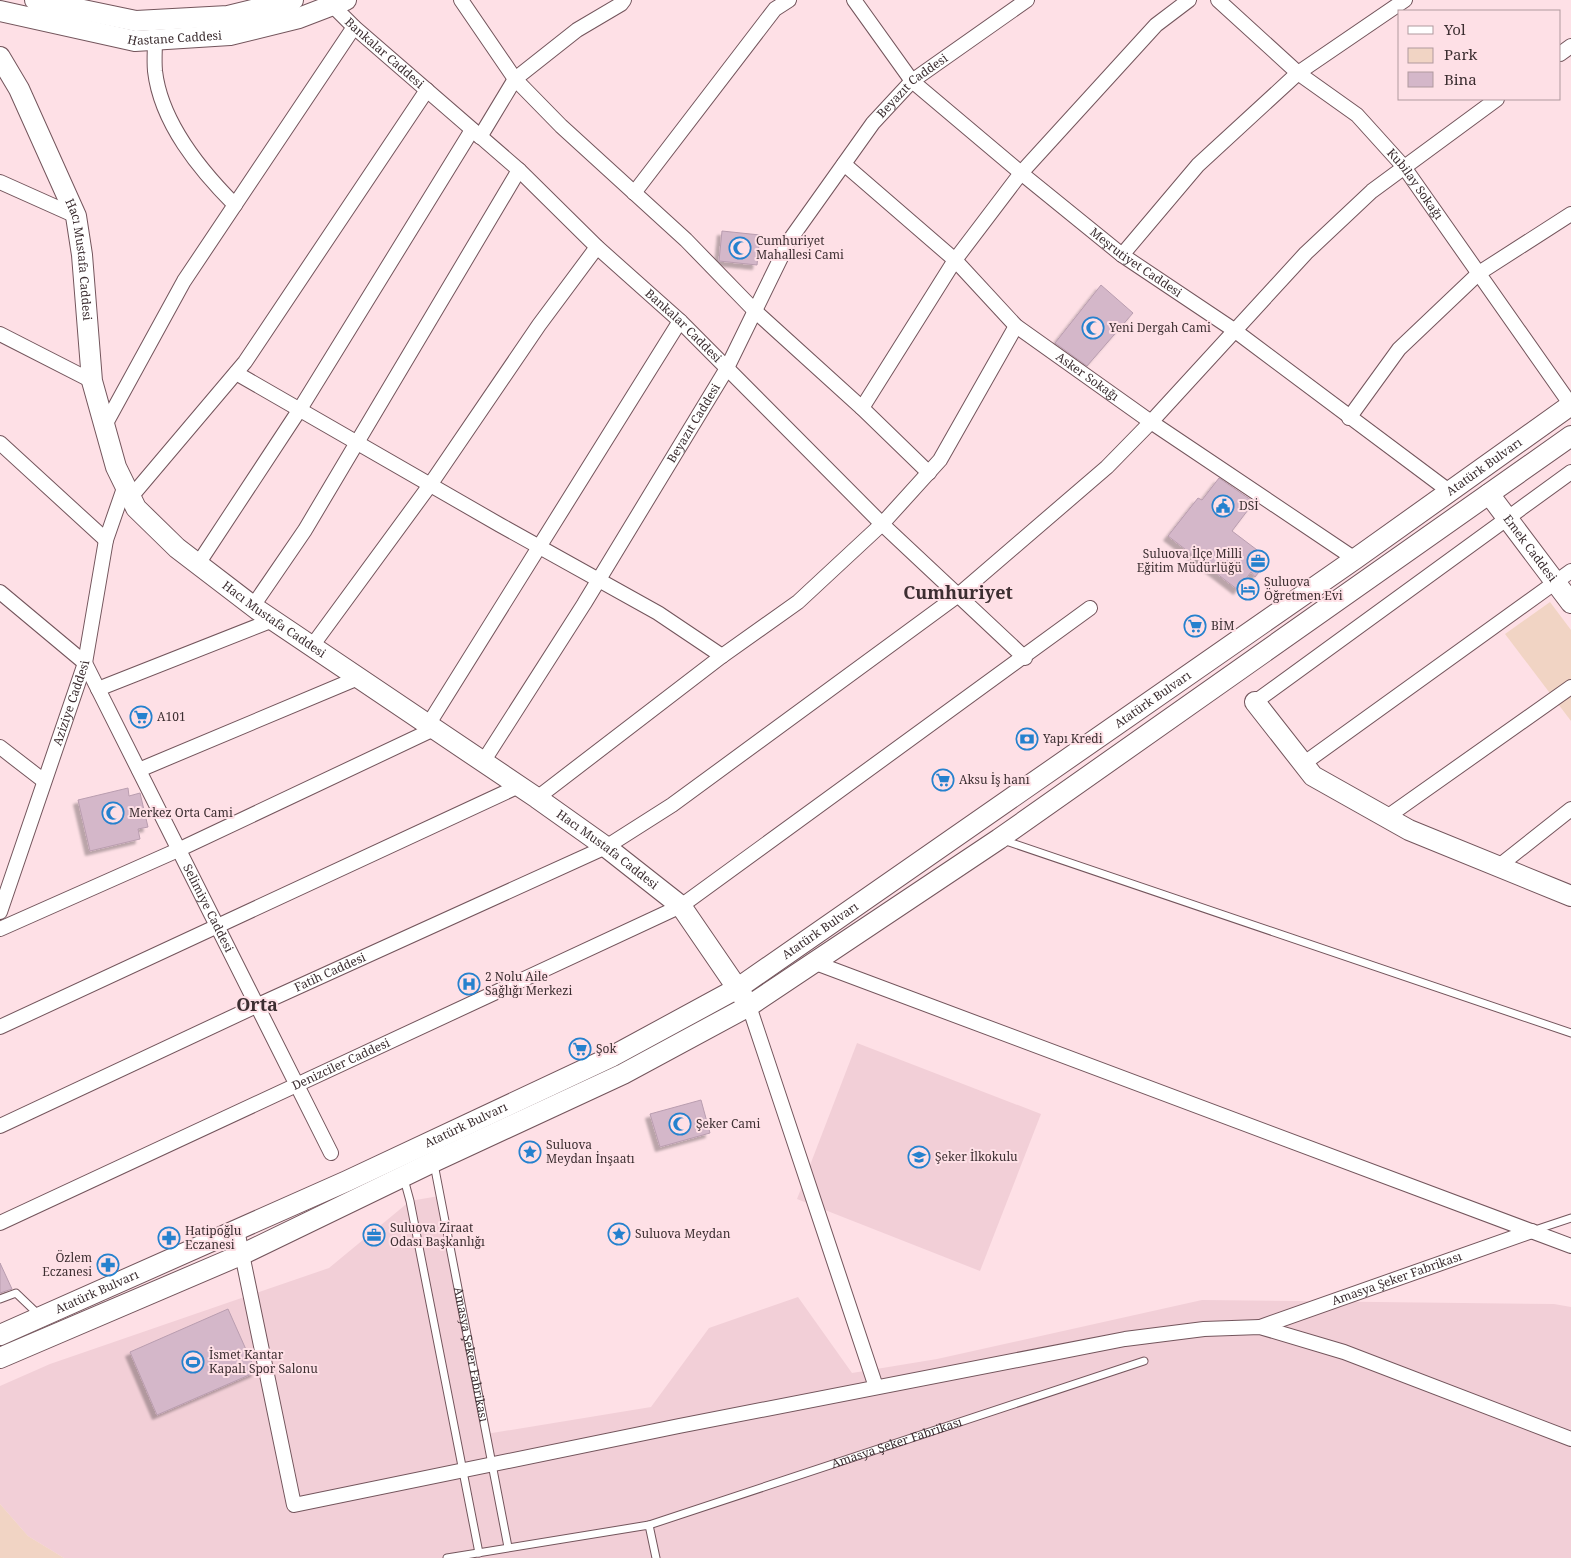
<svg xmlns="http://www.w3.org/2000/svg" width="1571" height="1558" font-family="'Noto Serif',serif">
  <defs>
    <filter id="shadow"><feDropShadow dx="-4.5" dy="4.5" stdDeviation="1" flood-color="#0004"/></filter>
  </defs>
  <rect width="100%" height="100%" fill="#fee0e6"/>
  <g fill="#f2cfd7">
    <polygon points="857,1043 1041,1114 980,1271 797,1199"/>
    <polygon points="439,1196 486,1434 651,1407 709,1328 798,1297 852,1373 937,1359 1202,1300 1554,1304 1571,1307 1571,1558 64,1558 28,1536 0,1504 0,1386 50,1364 329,1268 410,1201"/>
  </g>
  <g fill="#f1d4c4">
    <polygon points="1550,602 1571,630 1571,721 1505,634"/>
    <polygon points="0,1504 28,1536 64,1558 0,1558"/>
  </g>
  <g fill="#d4b7c9" stroke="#b99daf" filter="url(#shadow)">
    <polygon points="722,231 760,235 757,265 719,261"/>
    <polygon points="1101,285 1133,313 1087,366 1055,343"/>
    <polygon points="1219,478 1254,502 1232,531 1269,559 1255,577 1251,572 1238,590 1168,536 1198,498 1202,500"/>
    <polygon points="128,788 129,796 140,793 148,827 138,829 140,839 90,851 78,800"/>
    <polygon points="701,1100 710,1133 660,1147 650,1114"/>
    <polygon points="0,1263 12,1289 0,1293"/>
    <polygon points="228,1309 256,1372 157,1415 130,1352"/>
  </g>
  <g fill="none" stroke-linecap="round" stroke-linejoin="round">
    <g stroke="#73555c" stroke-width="9">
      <g id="lane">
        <polyline points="1003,840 1571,1033"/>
        <path id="s1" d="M 434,1164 L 508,1547"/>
        <polyline points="404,1179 410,1201 479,1553"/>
        <polyline points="1535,1230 1571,1218"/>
        <polyline points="0,1299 16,1293 39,1315"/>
        <path id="s2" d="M 649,1525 L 1144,1361"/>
        <polyline points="447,1558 649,1525 656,1558"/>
      </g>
    </g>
    <g stroke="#73555c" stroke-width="16">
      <g id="street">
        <polyline points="461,0 515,79 561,126 686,240 755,311 862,408 929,473"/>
        <path id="s3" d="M 854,0 L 912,81 L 1021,173 L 1122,255 L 1234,330 L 1449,491"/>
        <path id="s4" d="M 1218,0 L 1298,73 L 1357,115 L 1404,167 L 1571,405"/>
        <path id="s5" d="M 332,5 L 354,27 L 519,170 L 597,247 L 680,321 L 882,524 L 1025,658"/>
        <path d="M 155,39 C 155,50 154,60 155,71 C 161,123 200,170 235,205"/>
        <polyline points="1560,54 1571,46"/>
        <polyline points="480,137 515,79 577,30 621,4 624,0"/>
        <path id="s6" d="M 844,164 L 955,260 L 1016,326 L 1151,422 L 1355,559"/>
        <polyline points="0,182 76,216"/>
        <polyline points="634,193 775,9 789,0"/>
        <polyline points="1122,255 1198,165 1298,73 1405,0"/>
        <polyline points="0,334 92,381"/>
        <polyline points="236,373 500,525 658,613 722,656"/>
        <polyline points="862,408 955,260 1021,173 1156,25 1189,0"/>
        <polyline points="1349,418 1399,349 1479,273 1571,214"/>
        <polyline points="104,427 184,281 354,27"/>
        <polyline points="0,443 106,540"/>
        <polyline points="130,498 245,362 427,90"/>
        <polyline points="198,564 300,409 472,130"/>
        <path id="s7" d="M 0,592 L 85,663 L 331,1153"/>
        <polyline points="253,606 305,530 519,170"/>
        <polyline points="312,646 430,485 539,325 597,247"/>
        <polyline points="98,689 273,620"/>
        <polyline points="1255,702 1571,472"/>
        <polyline points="428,725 680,321"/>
        <polyline points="0,747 44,781"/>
        <path id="s8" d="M 483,762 L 584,604 L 726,370 L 789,241 L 873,123 L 912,81 L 1027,0"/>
        <polyline points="1303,764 1571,571"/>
        <polyline points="139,770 358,678"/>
        <polyline points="537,798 722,656 798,602 882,524 940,460 1016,326"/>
        <polyline points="1387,817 1571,687"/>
        <polyline points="1499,866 1571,809"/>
        <path id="s9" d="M 0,912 L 85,663 L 106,540 L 124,488"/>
        <polyline points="0,929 178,850 434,729"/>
        <polyline points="813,962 1571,1246"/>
        <polyline points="749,1006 876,1387"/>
        <polyline points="0,1027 519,786"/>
        <path id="s10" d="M 0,1126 L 256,1006 L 606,847 L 672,805 L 957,596 L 1107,467 L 1151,422 L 1306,253 L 1372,191 L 1497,99"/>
        <path id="s11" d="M 0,1223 L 681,906 L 1090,608"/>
        <polyline points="237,1230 294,1505 679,1426 1125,1339 1204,1329 1260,1327 1344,1352 1571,1439"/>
        <path id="s12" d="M 1260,1327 L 1532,1231"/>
      </g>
    </g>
    <g stroke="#73555c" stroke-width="22">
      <g id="secondary">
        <polyline points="35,0 136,21 228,16 293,0"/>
        <path id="s13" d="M 0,11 L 135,41 L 230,35 L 299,18 L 346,0"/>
        <path id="s14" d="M 0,57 L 19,89 L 76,216 L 82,255 L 92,381 L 116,467 L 136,508 L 177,548 L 258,610 L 537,798 L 606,847 L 681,906 L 744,998"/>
        <path id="s15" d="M 1489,494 L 1571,603"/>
        <polyline points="1255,702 1313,776 1409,830 1571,896"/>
        <path id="s16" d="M 0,1335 L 347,1181 L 611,1057 L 738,988 L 1355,559 L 1571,405"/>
        <polyline points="0,1358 243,1254 433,1162 623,1074 749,1006 999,839 1571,436"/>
      </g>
    </g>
    <use href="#lane" stroke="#fff" stroke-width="7"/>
    <use href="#street" stroke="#fff" stroke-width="14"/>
    <use href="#secondary" stroke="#fff" stroke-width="20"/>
  </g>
  <defs>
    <g id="mosque-ring" transform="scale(1.125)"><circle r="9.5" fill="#fee0e6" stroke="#2581ce" stroke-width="1.5"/><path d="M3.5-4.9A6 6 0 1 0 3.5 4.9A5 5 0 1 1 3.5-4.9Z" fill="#2581ce"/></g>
    <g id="civic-ring" transform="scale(1.125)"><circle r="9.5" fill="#fee0e6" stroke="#2581ce" stroke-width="1.5"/><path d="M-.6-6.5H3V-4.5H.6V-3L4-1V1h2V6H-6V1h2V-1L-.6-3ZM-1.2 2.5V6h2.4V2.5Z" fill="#2581ce"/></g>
    <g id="office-ring" transform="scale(1.125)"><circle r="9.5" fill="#fee0e6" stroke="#2581ce" stroke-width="1.5"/><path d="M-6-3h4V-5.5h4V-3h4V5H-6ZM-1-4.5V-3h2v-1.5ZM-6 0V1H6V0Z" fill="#2581ce"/></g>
    <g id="hotel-ring" transform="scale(1.125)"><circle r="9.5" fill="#fee0e6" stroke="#2581ce" stroke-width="1.5"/><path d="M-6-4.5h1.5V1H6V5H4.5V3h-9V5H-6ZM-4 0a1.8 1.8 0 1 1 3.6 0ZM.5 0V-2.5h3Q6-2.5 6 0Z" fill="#2581ce"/></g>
    <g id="supermarket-ring" transform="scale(1.125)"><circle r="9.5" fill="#fee0e6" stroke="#2581ce" stroke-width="1.5"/><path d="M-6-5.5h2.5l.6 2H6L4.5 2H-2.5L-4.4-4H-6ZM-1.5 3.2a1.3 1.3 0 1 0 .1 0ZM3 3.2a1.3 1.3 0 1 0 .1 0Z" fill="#2581ce"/></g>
    <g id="bank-ring" transform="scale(1.125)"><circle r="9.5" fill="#fee0e6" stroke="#2581ce" stroke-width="1.5"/><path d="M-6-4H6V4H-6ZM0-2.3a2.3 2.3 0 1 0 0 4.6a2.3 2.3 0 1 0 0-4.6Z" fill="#2581ce"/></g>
    <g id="hospital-ring" transform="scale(1.125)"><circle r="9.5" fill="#fee0e6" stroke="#2581ce" stroke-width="1.5"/><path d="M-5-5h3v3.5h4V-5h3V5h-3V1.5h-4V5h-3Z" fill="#2581ce"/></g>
    <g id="sight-ring" transform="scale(1.125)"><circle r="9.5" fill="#fee0e6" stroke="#2581ce" stroke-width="1.5"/><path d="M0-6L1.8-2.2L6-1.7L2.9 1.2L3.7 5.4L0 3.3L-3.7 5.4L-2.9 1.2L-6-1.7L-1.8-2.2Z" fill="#2581ce"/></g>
    <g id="school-ring" transform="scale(1.125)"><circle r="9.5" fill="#fee0e6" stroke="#2581ce" stroke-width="1.5"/><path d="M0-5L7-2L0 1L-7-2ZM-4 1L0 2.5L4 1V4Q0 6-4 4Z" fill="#2581ce"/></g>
    <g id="pharmacy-ring" transform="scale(1.125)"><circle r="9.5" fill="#fee0e6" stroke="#2581ce" stroke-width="1.5"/><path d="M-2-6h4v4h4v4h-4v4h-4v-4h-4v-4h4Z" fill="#2581ce"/></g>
    <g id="stadium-ring" transform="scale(1.125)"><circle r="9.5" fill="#fee0e6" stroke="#2581ce" stroke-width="1.5"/><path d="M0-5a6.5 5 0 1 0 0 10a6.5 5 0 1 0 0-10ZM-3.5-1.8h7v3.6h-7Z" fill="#2581ce"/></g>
  </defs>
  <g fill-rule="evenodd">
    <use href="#mosque-ring" x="740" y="248"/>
    <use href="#mosque-ring" x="1093" y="328"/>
    <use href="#civic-ring" x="1223" y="506"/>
    <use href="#office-ring" x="1258" y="561"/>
    <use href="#hotel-ring" x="1248" y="589"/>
    <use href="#supermarket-ring" x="1195" y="626"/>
    <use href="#supermarket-ring" x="141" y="717"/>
    <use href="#bank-ring" x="1027" y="739"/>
    <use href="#supermarket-ring" x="943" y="780"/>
    <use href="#mosque-ring" x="113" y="813"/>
    <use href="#hospital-ring" x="469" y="984"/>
    <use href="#supermarket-ring" x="580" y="1049"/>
    <use href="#mosque-ring" x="680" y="1124"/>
    <use href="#sight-ring" x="530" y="1152"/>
    <use href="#school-ring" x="919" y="1157"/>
    <use href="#sight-ring" x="619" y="1234"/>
    <use href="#office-ring" x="374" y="1235"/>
    <use href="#pharmacy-ring" x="169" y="1238"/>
    <use href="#pharmacy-ring" x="108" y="1265"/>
    <use href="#stadium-ring" x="193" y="1362"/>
  </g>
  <g text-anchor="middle" stroke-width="4" stroke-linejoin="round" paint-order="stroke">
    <g font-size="12" fill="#3c2e31" stroke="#fee0e6">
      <text dy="4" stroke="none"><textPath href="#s13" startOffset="178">Hastane Caddesi</textPath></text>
      <text dy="4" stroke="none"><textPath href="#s5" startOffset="71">Bankalar Caddesi</textPath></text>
      <text dy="4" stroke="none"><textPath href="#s8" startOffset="804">Beyazıt Caddesi</textPath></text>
      <text dy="4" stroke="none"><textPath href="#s4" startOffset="271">Kubilay Sokağı</textPath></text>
      <text dy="4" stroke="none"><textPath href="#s14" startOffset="220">Hacı Mustafa Caddesi</textPath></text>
      <text dy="4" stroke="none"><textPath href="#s3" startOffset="388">Meşrutiyet Caddesi</textPath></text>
      <text dy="4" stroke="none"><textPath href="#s5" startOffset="476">Bankalar Caddesi</textPath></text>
      <text dy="4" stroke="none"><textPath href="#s6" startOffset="324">Asker Sokağı</textPath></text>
      <text dy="4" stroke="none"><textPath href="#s8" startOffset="399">Beyazıt Caddesi</textPath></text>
      <text dy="4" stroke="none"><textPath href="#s16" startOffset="1726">Atatürk Bulvarı</textPath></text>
      <text dy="4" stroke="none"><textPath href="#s15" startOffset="68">Emek Caddesi</textPath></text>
      <text dy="4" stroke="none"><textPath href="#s14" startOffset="655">Hacı Mustafa Caddesi</textPath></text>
      <text dy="4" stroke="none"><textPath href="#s16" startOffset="1321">Atatürk Bulvarı</textPath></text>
      <text dy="4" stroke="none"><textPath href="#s9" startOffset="221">Aziziye Caddesi</textPath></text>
      <text dy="4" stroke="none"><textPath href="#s14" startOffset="1060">Hacı Mustafa Caddesi</textPath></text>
      <text dy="4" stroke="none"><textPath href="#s7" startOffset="385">Selimiye Caddesi</textPath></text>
      <text dy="4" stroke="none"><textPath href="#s16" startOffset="916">Atatürk Bulvarı</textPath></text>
      <text dy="4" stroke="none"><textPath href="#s10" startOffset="364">Fatih Caddesi</textPath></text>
      <text dy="4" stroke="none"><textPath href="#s11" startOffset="376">Denizciler Caddesi</textPath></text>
      <text dy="4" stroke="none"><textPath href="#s16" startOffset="511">Atatürk Bulvarı</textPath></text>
      <text dy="4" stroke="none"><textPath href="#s12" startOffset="145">Amasya Şeker Fabrikası</textPath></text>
      <text dy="4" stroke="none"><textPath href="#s16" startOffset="106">Atatürk Bulvarı</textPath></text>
      <text dy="4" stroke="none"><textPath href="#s1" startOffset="194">Amasya Şeker Fabrikası</textPath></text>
      <text dy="4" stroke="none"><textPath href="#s2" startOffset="261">Amasya Şeker Fabrikası</textPath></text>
    </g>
    <g font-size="12" fill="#3c2e31" stroke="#fee0e6" text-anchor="start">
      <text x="756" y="245">Cumhuriyet<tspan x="756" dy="14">Mahallesi Cami</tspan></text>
      <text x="1109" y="332">Yeni Dergah Cami</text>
      <text x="1239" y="510">DSİ</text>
      <text x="1242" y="558" text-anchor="end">Suluova İlçe Milli<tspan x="1242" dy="14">Eğitim Müdürlüğü</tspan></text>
      <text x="1264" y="586">Suluova<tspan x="1264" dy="14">Öğretmen Evi</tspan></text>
      <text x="1211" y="630">BİM</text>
      <text x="157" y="721">A101</text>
      <text x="1043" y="743">Yapı Kredi</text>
      <text x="959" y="784">Aksu İş hanı</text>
      <text x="129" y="817">Merkez Orta Cami</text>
      <text x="485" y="981">2 Nolu Aile<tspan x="485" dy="14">Sağlığı Merkezi</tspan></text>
      <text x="596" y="1053">Şok</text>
      <text x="696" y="1128">Şeker Cami</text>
      <text x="546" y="1149">Suluova<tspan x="546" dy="14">Meydan İnşaatı</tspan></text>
      <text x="935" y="1161">Şeker İlkokulu</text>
      <text x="390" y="1232">Suluova Ziraat<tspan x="390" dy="14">Odası Başkanlığı</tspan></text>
      <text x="185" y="1235">Hatipoğlu<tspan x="185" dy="14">Eczanesi</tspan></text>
      <text x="635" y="1238">Suluova Meydan</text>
      <text x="92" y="1262" text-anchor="end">Özlem<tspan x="92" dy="14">Eczanesi</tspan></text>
      <text x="209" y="1359">İsmet Kantar<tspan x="209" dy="14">Kapalı Spor Salonu</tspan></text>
    </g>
    <g font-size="18" font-weight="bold" fill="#3c2e31" stroke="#fee0e6">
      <text x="958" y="599">Cumhuriyet</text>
      <text x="257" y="1011">Orta</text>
    </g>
  </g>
  <rect x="1398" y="10" width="162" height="90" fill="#fee0e6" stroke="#b0999e"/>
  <rect x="1408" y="26" width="25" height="8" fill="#ffffff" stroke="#b0999e"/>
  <text x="1444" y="35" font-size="15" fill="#3c2e31">Yol</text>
  <rect x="1408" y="48" width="25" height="15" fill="#f1d4c4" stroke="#b0999e"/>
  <text x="1444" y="60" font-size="15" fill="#3c2e31">Park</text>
  <rect x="1408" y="72" width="25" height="15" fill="#d4b7c9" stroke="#b0999e"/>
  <text x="1444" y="85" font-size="15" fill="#3c2e31">Bina</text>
</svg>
